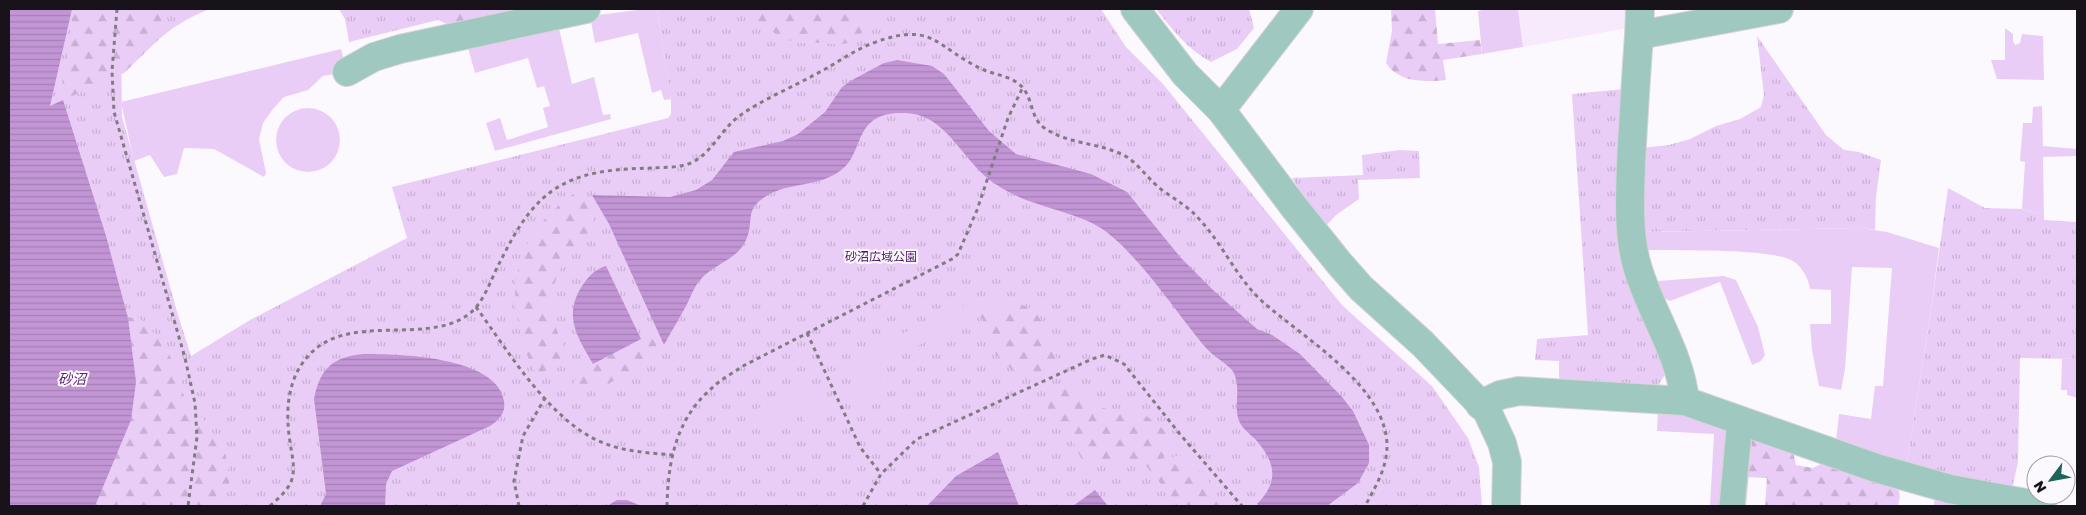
<svg xmlns="http://www.w3.org/2000/svg" width="2086" height="515" font-family="'Golos Text','Noto Sans JP',sans-serif">
  <defs>
    <pattern id="grass-tufts" width="24" height="20" patternUnits="userSpaceOnUse" patternTransform="scale(1.25)"><rect width="24" height="20" fill="#eacdf7"/><path d="M3 7l-1-3M5 7V3M7 7l1-3M15 17l-1-3M17 17v-4M19 17l1-3" fill="none" stroke="#c8afd3"/></pattern>
    <pattern id="forest-firs" width="22" height="20" patternUnits="userSpaceOnUse" patternTransform="scale(1.25)"><rect width="22" height="20" fill="#eacdf7"/><path d="M5 1l3.5 6h-7zM16 11l3.5 6h-7z" fill="#c8afd3"/></pattern>
    <pattern id="water-rules" width="6" height="5" patternUnits="userSpaceOnUse" patternTransform="scale(1.25)"><rect width="6" height="5" fill="#c295d5"/><path d="M0 2.5h6" fill="none" stroke="#a67fb6"/></pattern>
  </defs>
  <rect width="100%" height="100%" fill="#fcf9fe"/>
  <polygon fill="#f7eafd" points="1518,9 1640,9 1639,26 1523,47"/>
  <g fill="url(#grass-tufts)">
    <polygon points="9,9 127,9 121,47 122,117 178,315 191,356 250,320 407,238 392,187 668,118 671,114 671,101 657,9 1101,9 1126,47 1163,84 1342,305 1432,386 1468,438 1479,467 1482,506 9,506"/>
    <path d="M 147,9 L 210,9 C 169,25 155,43 124,73 L 130,65 Z"/>
    <polygon points="339,9 494,9 438,20 349,42 345,19"/>
    <path d="M 1156,9 L 1249,9 L 1254,28 L 1237,49 L 1211,62 C 1188,50 1172,29 1156,9 Z"/>
    <polygon points="1757,36 1826,135 1844,150 1859,152 1881,160 1876,197 1875,230 1860,228 1644,232 1640,148 1669,145 1690,139 1716,126 1740,119 1761,107 1764,95"/>
    <polygon points="1624,89 1620,211 1667,372 1656,388 1561,381 1559,377 1559,361 1535,360 1537,339 1588,335 1572,94"/>
    <polygon points="1400,150 1419,151 1420,178 1358,180 1359,199 1336,215 1327,225 1307,202 1292,178 1363,175 1362,155"/>
    <polygon points="1948,188 1985,208 2022,209 2044,215 2044,220 2077,222 2077,359 2020,358 2018,462 2012,489 1906,468 1931,310"/>
    <polygon points="1935,493 2001,506 1934,506"/>
  </g>
  <g fill="url(#forest-firs)">
    <polygon points="73,9 164,9 170,28 124,73 63,100"/>
    <polygon points="437,9 566,9 457,29 438,20"/>
    <path d="M 757,9 L 872,9 C 862,39 855,48 822,43 C 815,42 806,44 799,43 C 782,40 768,28 754,20 Z"/>
    <path d="M 1391,9 L 1435,9 L 1438,44 L 1480,40 L 1482,54 L 1443,60 L 1446,80 C 1425,82 1399,83 1386,63 L 1392,31 Z"/>
    <path d="M 576,192 L 581,192 L 590,202 L 597,230 L 574,246 L 557,275 L 550,300 L 550,314 L 566,352 L 565,360 L 543,372 L 536,373 C 528,360 523,345 520,330 C 505,270 526,227 576,192 Z"/>
    <path d="M 1020,304 L 1035,310 L 1053,344 L 1057,360 L 1045,371 L 1030,378 C 1011,373 999,359 988,343 L 993,340 L 980,314 Z"/>
    <polygon points="124,317 139,318 156,335 163,340 178,374 185,400 201,416 221,444 226,456 230,480 223,506 98,506 103,450"/>
    <path d="M 641,339 L 653,339 L 656,344 L 656,354 C 636,374 604,386 577,395 L 572,392 C 571,368 621,349 641,339 Z"/>
    <path d="M 1061,383 L 1069,387 L 1090,404 L 1117,412 L 1127,409 L 1139,412 L 1153,420 L 1167,433 L 1168,448 L 1163,460 L 1179,455 C 1198,467 1215,484 1220,506 L 1176,506 L 1178,505 L 1143,462 L 1135,463 L 1114,459 L 1088,463 L 1082,460 L 1064,425 L 1048,410 C 1049,398 1049,388 1061,383 Z"/>
    <polygon points="1751,437 1793,452 1796,465 1813,468 1821,464 1898,486 1900,497 1898,506 1765,506 1767,478 1745,477 1746,452"/>
  </g>
  <g fill="#eacdf7">
    <polygon points="645,9 657,9 671,99 664,100 661,90 652,93 638,33 595,43 590,16"/>
    <polygon points="1487,9 1518,9 1523,47 1482,54 1478,11"/>
    <polygon points="558,24 572,84 594,77 603,115 610,114 611,119 495,151 486,123 500,118 507,140 548,127 543,108 550,106 544,86 537,88 528,58 475,73 468,48"/>
    <polygon points="2005,28 2013,34 2013,41 2015,45 2020,43 2022,34 2043,36 2044,80 1997,79 1991,60 2005,60"/>
    <polygon points="341,49 345,64 334,74 323,76 308,90 284,97 273,109 263,123 259,139 266,173 264,177 214,149 184,148 177,174 164,177 150,155 134,161 121,102"/>
    <polygon points="2042,106 2043,146 2077,149 2077,156 2043,157 2044,215 2022,209 2025,162 2020,161 2023,123 2032,123 2033,107"/>
    <circle cx="308" cy="140" r="32"/>
    <path d="M 1860,228 L 1887,232 L 1939,248 L 1931,310 L 1906,468 L 1836,441 L 1839,414 L 1871,419 L 1875,386 L 1883,386 L 1892,268 L 1852,267 L 1845,369 L 1841,390 L 1819,386 L 1812,350 L 1810,324 L 1831,324 L 1831,290 L 1810,289 C 1809,280 1802,266 1793,261 C 1771,248 1678,251 1648,250 L 1644,232 Z"/>
    <polygon points="1724,276 1736,280 1758,327 1765,355 1761,361 1752,365 1720,282 1670,301 1662,297 1658,281"/>
    <path d="M 992,296 L 1007,307 L 980,314 L 874,368 L 884,389 L 878,399 L 869,405 L 861,402 C 854,387 847,375 855,358 L 922,324 L 982,297 Z"/>
    <polygon points="2062,359 2077,359 2077,398 2067,395 2067,390 2061,390"/>
    <polygon points="807,381 820,401 827,417 824,423 817,428 808,427 798,411 760,431 749,414 790,388"/>
    <polygon points="1658,410 1686,412 1728,427 1721,506 1710,506 1714,434 1657,431"/>
  </g>
  <g fill="url(#water-rules)">
    <polygon points="9,9 72,9 50,106 63,100 106,236 128,318 136,382 131,420 95,506 9,506"/>
    <path d="M 897,60 L 932,66 L 944,74 L 989,131 L 1016,154 L 1091,174 L 1127,192 L 1181,258 L 1214,291 L 1257,329 L 1272,335 L 1300,354 L 1342,397 L 1353,411 L 1369,445 L 1369,463 L 1358,483 L 1327,506 L 1259,506 L 1257,504 C 1279,482 1276,463 1256,440 C 1251,435 1244,430 1240,423 C 1232,408 1243,386 1232,370 C 1227,364 1213,356 1206,348 C 1176,313 1131,242 1092,223 C 1061,208 1026,205 997,185 C 962,163 948,114 905,113 C 851,111 866,153 840,171 C 818,187 791,182 768,195 C 743,209 755,220 746,240 C 738,259 714,264 701,279 C 694,286 691,297 686,306 C 679,319 671,332 664,345 L 609,224 L 592,195 L 670,197 L 696,190 L 712,180 L 734,152 L 783,141 L 798,134 L 825,112 L 842,87 L 852,80 L 884,63 Z"/>
    <path d="M 606,266 L 641,339 L 593,364 C 577,336 563,316 582,286 C 588,277 595,269 606,266 Z"/>
    <path d="M 363,354 C 398,354 497,356 504,401 C 506,413 499,420 490,426 L 392,471 L 386,484 L 385,506 L 320,506 L 326,494 L 314,399 C 320,369 332,357 363,354 Z"/>
    <polygon points="998,452 1019,506 927,506 956,476"/>
    <polygon points="1095,490 1108,506 1073,506"/>
    <polygon points="617,500 627,500 641,506 607,506"/>
  </g>
  <g fill="none" stroke-linecap="round" stroke-linejoin="round">
    <g stroke="#d8d4da" stroke-width="28">
      <polyline id="lane" points="1732,506 1740,420"/>
    </g>
    <g stroke="#d8d4da" stroke-width="30">
      <g id="street">
        <polyline points="1135,9 1185,74 1221,110 1294,207 1339,263 1361,288 1423,344 1487,411 1502,443 1507,462 1506,506"/>
        <polyline points="1640,9 1639,35 1779,9"/>
        <path d="M 1639,35 C 1636,78 1633,121 1631,164 C 1630,196 1628,230 1636,262 C 1648,309 1680,351 1685,401"/>
        <polyline points="347,72 374,57 400,49 586,9"/>
        <polyline points="1221,110 1299,9"/>
        <polyline points="1480,405 1500,395 1519,391 1685,401 1876,468 1950,489 2042,506"/>
      </g>
    </g>
    <g stroke="#807c82" stroke-width="3" stroke-dasharray="4 4" stroke-linecap="butt">
      <polyline points="117,9 112,71 114,112 185,358 195,403 197,437 188,506"/>
      <path d="M 476,307 C 509,352 553,427 609,445 C 629,452 651,453 673,455"/>
      <polyline points="807,333 860,447 881,474"/>
      <path d="M 270,506 C 278,499 287,491 291,482 C 296,468 292,457 290,442 C 285,410 287,376 312,352 C 351,314 425,344 466,316 C 484,305 490,280 500,262 C 513,236 528,208 552,191 C 582,170 618,169 653,168 C 666,167 681,168 693,162 C 712,152 721,130 738,117 C 761,100 791,88 816,74 C 836,64 852,51 873,43 C 935,20 935,48 984,70 C 996,75 1010,76 1020,85 C 1033,96 1030,117 1043,127 C 1067,145 1101,142 1127,157 C 1140,166 1150,181 1162,190 C 1176,200 1189,207 1200,220 C 1224,246 1237,279 1264,303 C 1304,338 1387,387 1387,446 C 1387,468 1375,488 1365,506"/>
      <polyline points="519,506 514,481 523,436 545,398"/>
      <path d="M 667,506 C 668,461 676,419 712,388 C 721,379 733,373 743,366 L 954,258 L 958,254 L 977,210 L 1008,118 L 1023,87"/>
      <polyline points="863,506 881,474 917,439 1092,359 1105,355 1124,364 1179,433 1242,506"/>
    </g>
    <use href="#lane" stroke="#9fc9c0" stroke-width="25"/>
    <use href="#street" stroke="#9fc9c0" stroke-width="28"/>
  </g>
  <g text-anchor="middle" stroke-width="4" stroke-linejoin="round" paint-order="stroke">
    <g font-size="12" fill="#4e1561" stroke="#fcf9fe">
      <text x="881" y="261">砂沼広域公園</text>
    </g>
    <g font-size="14" font-style="italic" fill="#5b246f" stroke="#fcf9fe">
      <text x="72" y="384">砂沼</text>
    </g>
  </g>
  <rect width="2086" height="515" fill="none" stroke="#18121a" stroke-width="20"/>
  <g transform="translate(2051 480) rotate(238)"><circle r="24" fill="#fcf9fe" stroke="#a19da3"/>
  <path d="M0-4L9 19L0 12L-9 19Z" fill="#1c6459"/>
  <text y="-8" font-size="14" font-weight="bold" text-anchor="middle" fill="#18121a">N</text>
  </g>
</svg>
